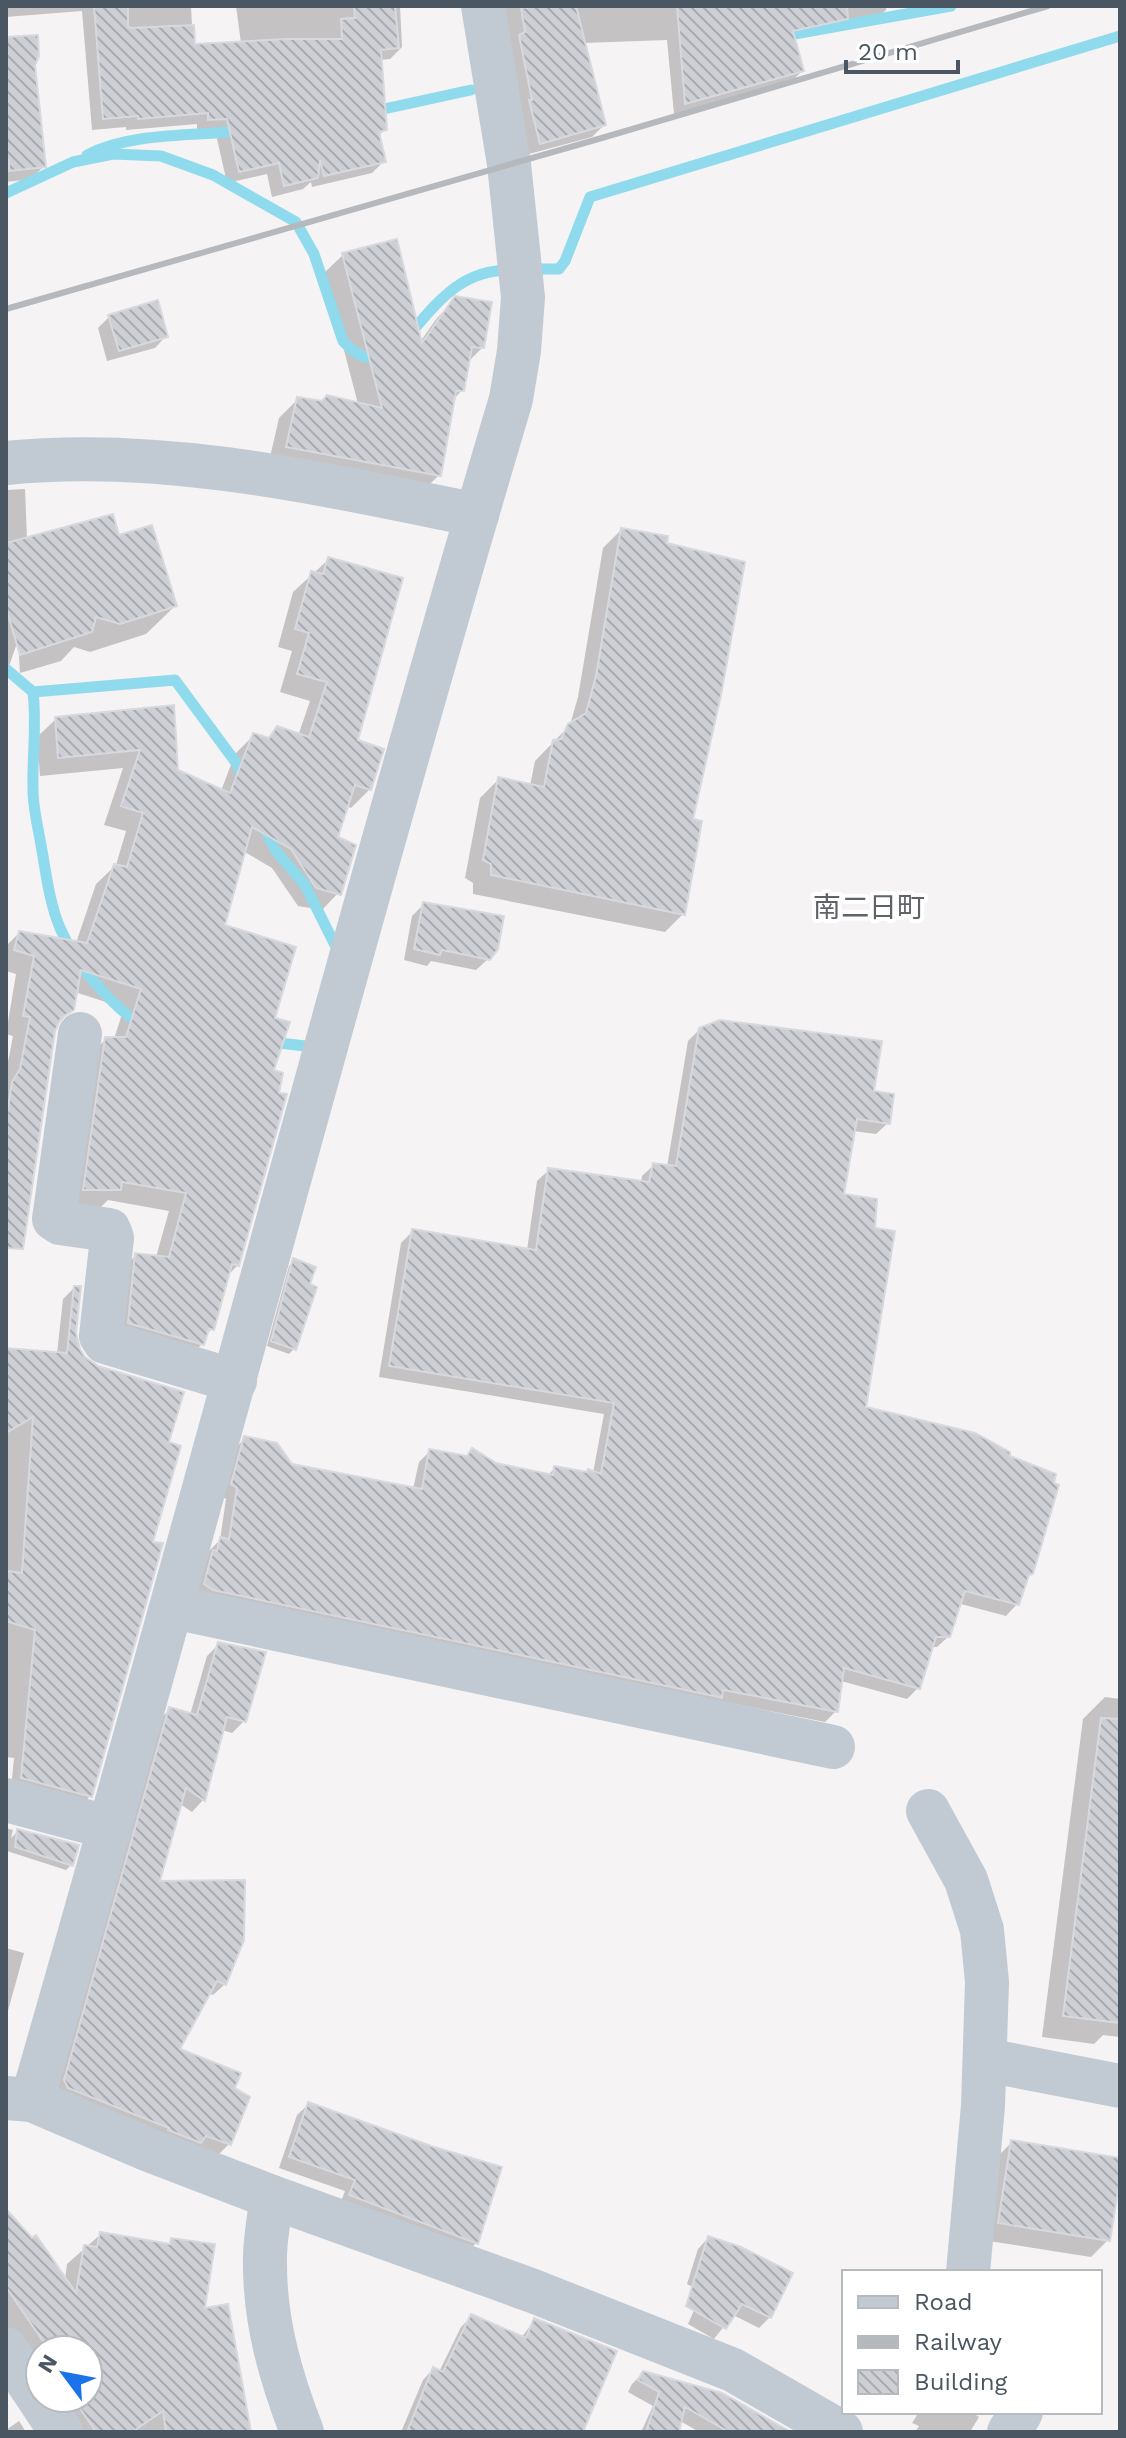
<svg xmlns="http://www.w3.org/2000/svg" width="1126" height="2438" font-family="'Work Sans','Noto Sans JP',sans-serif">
  <defs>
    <pattern id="building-back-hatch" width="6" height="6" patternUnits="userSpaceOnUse" patternTransform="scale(2)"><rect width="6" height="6" fill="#cdcfd5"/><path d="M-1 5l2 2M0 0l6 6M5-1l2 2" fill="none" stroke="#a8abb0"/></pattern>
  </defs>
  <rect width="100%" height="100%" fill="#f5f3f3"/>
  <g fill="#0003">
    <polygon points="6,6 191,6 193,46 241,43 236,6 400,6 402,47 390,59 380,60 385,129 378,136 384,161 372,173 312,187 311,182 303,189 272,197 267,174 227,183 215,130 197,131 197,124 126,130 126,127 92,130 82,11 6,17"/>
    <polygon points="494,6 886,6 886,10 874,22 793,39 802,71 790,83 674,114 667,40 583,43 604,125 592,137 529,154"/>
    <polygon points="6,39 33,65 44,166 31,179 6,182"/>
    <polygon points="343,255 420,342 437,318 456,299 482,348 468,362 462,390 453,400 439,475 420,494 268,466 279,418 298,399 358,404 324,273"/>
    <polygon points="109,317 166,336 155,348 107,361 98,328"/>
    <polygon points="25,489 27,539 118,538 175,606 146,634 90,652 74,647 61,661 20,673 18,640 6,675 6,490"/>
    <polygon points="621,530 691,820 683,914 665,932 473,894 473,883 465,878 480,798 499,779 530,786 535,761 570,725 578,697 603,548"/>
    <polygon points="328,560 355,742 370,789 351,808 346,806 335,838 340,891 322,910 298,906 272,868 243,851 222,927 272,1019 272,1072 238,1265 227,1276 212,1329 204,1336 202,1344 183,1363 110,1341 118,1274 136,1255 156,1257 169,1211 108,1200 100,1208 66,1207 87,1058 106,1039 114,1039 124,1008 75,992 72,1009 55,1027 6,1219 6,1072 13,1036 6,1034 16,974 6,971 6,946 19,933 76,943 96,884 116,865 126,831 104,825 123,768 40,776 37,737 56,719 172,707 176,772 221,791 235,754 253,736 266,740 277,729 298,736 310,701 280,692 292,651 278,647 293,592"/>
    <polygon points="424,904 488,959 476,970 431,961 427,966 404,960 412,916"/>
    <polygon points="700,1029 871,1093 888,1123 876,1134 853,1131 841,1196 864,1409 1032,1573 1026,1579 1017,1604 1006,1616 961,1604 949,1636 937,1647 931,1647 918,1688 907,1699 841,1681 836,1711 825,1722 193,1596 209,1551 220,1540 226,1499 221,1496 234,1450 245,1438 291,1466 413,1489 419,1462 430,1451 465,1458 472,1450 495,1465 547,1476 555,1468 593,1473 604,1414 379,1377 401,1243 413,1231 527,1250 537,1181 549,1170 641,1183 642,1176 654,1165 667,1167 688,1041"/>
    <polygon points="294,1261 294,1349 289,1354 267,1346 289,1266"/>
    <polygon points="74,1288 74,1333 78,1350 167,1444 151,1543 90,1796 79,1808 11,1789 14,1758 6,1757 6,1346 7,1350 57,1354 63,1299"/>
    <polygon points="219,1644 244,1721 232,1733 222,1730 203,1800 192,1812 180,1804 157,1883 225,1984 213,1995 208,1993 177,2050 232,2089 229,2144 217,2156 53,2093 158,1721 170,1709 190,1715 207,1656"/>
    <polygon points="1105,1697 1120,1699 1120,2037 1103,2035 1094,2044 1042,2037 1083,1719"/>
    <polygon points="6,1828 13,1830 11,1838 18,1831 71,1865 66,1870 7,1851 6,1857"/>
    <polygon points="6,1948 24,1953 6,2018"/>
    <polygon points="309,2104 476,2243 465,2254 339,2207 345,2191 279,2168 297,2115"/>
    <polygon points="1012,2142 1120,2160 1108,2240 1091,2257 982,2240 995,2159"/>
    <polygon points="6,2212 65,2280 67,2264 101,2234 166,2246 172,2240 249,2432 69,2432 46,2398 88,2398 88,2350 40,2350 40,2377 6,2327"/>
    <polygon points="708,2238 770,2317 759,2328 733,2315 714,2339 688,2324 702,2292 687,2284 698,2249"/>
    <polygon points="472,2316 521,2338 534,2321 581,2432 401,2432 423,2380 433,2369 439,2372 461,2327"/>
    <polygon points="643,2373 787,2432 699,2432 682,2422 677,2432 641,2432 653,2406 628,2392 632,2384"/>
    <polygon points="919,2412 971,2412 979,2417 970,2432 915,2432 919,2426 912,2423"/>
    <polygon points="19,2421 26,2432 6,2432 6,2430"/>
  </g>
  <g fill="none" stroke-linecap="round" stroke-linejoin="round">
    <g stroke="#90daee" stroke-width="11">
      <polyline points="783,36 951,6"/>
      <polyline points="370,112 471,90"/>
      <path d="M 87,155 C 131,132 193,136 243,131"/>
      <path d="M 6,193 L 73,162 L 113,154 L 161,156 L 213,175 L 296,222 L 314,254 L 343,341 C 354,353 366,362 382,356"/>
      <polyline points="531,269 559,269 565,261 590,197 1120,36"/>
      <path d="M 408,336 C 437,303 460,270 510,270"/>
      <path d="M 6,669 L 33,692 C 37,725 32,758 33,790 C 33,808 38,827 41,845 C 46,872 49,902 60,928 C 76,965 109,1003 142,1026"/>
      <polyline points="33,692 175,680 237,764 245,782"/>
      <polyline points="262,824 276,851 305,885 335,945"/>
      <polyline points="271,1042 305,1046"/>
    </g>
  </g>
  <g fill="url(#building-back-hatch)" stroke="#d7d9de" stroke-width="2">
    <polygon points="94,6 128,6 128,27 132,28 194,25 195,44 287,39 342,39 341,19 355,18 354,7 395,6 399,48 381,50 387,130 379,132 386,162 324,176 320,160 318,178 284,186 279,163 239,172 227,119 208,120 208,113 138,119 138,116 103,119"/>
    <polygon points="548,6 576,6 606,125 540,144 529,100 532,100 519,35 525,32 521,8"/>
    <polygon points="677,6 847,6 848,19 793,31 804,71 685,104"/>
    <polygon points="38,35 39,56 35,65 46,167 9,171 9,160 6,161 6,37"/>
    <polygon points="397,239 422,343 455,296 492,302 484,348 472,347 464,391 456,391 441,476 286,447 297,397 322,401 327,395 382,408 342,253"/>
    <polygon points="158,300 168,337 119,351 108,315"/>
    <polygon points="113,514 119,535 152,525 177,606 120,624 96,617 92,632 20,655 6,608 6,543"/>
    <polygon points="621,528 668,536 667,543 745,562 721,695 693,819 702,821 685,915 491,875 491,864 483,860 498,777 544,787 553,740 561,739 568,724 586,713 596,676"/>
    <polygon points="328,557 403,578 358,740 384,749 371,790 355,785 338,837 356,845 341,895 316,888 291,849 252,827 225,925 296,947 275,1018 290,1022 274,1070 283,1073 279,1093 287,1094 239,1266 232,1264 214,1330 209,1329 204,1345 128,1323 135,1253 169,1257 186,1193 122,1182 121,1190 83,1190 105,1037 126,1037 141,989 81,970 74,1010 61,1018 55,1031 23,1249 6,1248 6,1121 12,1082 20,1069 30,1017 23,1016 34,956 14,950 19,931 87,943 114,864 127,867 143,813 121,806 140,750 58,758 55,717 174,705 178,770 230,793 253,733 269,738 277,726 309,737 327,682 297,674 309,633 295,629 311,571 323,574"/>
    <polygon points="423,902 504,916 498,949 490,960 442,950 440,955 414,949"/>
    <polygon points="720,1020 882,1041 874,1091 894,1094 890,1124 857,1119 844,1194 877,1199 875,1228 895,1231 866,1407 975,1433 1010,1452 1010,1456 1056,1474 1054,1483 1059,1485 1033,1574 1029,1575 1019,1605 965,1591 950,1637 936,1637 920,1689 844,1668 838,1712 723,1690 722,1698 714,1696 213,1590 204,1584 213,1550 217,1551 220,1537 229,1539 237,1488 231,1484 244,1436 277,1443 292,1464 422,1489 429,1449 467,1456 472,1448 496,1463 553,1475 554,1466 587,1472 588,1469 601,1474 614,1403 389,1366 412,1229 536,1250 548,1168 649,1182 653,1163 676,1166 699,1028"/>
    <polygon points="293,1258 316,1267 310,1284 317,1287 296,1350 271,1341"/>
    <polygon points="74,1286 81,1286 76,1333 80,1349 85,1357 98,1366 184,1392 169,1442 181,1446 153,1542 163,1543 92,1797 21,1778 35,1630 6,1621 6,1571 22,1573 33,1417 6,1433 6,1348 67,1353"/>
    <polygon points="218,1642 266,1652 246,1722 227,1717 205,1801 186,1788 160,1881 245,1880 244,1940 226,1985 217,1981 180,2049 241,2073 235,2088 250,2097 231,2145 206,2136 201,2143 168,2130 169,2128 68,2088 64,2080 169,1707 197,1715"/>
    <polygon points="1101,1718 1120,1719 1120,2023 1063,2016"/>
    <polygon points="17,1829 79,1845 73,1866 15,1847"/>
    <polygon points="308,2102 434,2147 502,2167 478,2244 349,2195 355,2180 289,2157"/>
    <polygon points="1011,2140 1120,2158 1120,2179 1110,2241 998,2223"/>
    <polygon points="6,2209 32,2238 36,2235 76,2293 84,2245 97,2247 100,2232 170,2244 171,2238 215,2244 205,2308 228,2304 251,2432 166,2432 163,2411 132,2432 96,2432 73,2398 88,2398 88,2350 49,2350 6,2287"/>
    <polygon points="708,2236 741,2247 793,2273 771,2318 742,2304 726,2329 686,2306"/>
    <polygon points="471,2314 526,2338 534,2318 617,2351 583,2432 407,2432 433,2367 443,2372"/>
    <polygon points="643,2371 722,2393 791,2432 729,2432 685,2407 679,2432 646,2432 659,2392 638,2380"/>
  </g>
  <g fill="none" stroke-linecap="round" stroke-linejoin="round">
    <g stroke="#c1cad2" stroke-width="44">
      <path d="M 6,463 C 164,447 323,484 477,515"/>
      <polyline points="80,1034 54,1219 60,1223 109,1230 112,1238 101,1336 105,1342 235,1381"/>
      <polyline points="173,1607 833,1747"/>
      <polyline points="6,1800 111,1828"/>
      <polyline points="928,1811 966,1880 982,1930 987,1982 983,2106 968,2272"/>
      <polyline points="986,2060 1120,2086"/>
      <polyline points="6,2098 32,2100 149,2150 272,2197 533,2291 733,2370 841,2432"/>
      <path d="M 32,2100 C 196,1534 343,964 511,399 L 519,351 L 523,297 L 509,164 L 483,6"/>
      <path d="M 272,2197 C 269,2219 264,2243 265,2265 C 265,2323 281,2378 302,2432"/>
      <polyline points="6,2349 61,2432"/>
      <polyline points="1009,2432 1021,2412"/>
    </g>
    <polyline stroke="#b5b8bd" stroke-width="6" points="6,309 595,140 1048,6"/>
  </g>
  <g text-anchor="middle" stroke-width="8" stroke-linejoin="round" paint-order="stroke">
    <g font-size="28" fill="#5f6368" stroke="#fff">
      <text x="869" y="917">南二日町</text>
    </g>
  </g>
  <rect width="1126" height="2438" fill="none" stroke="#4a5661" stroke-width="16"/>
  <rect x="842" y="2270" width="260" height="144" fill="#ffffff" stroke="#b7bbc0" stroke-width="2"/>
  <rect x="858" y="2296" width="40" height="12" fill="#c1cad2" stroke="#b7bbc0" stroke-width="2"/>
  <text x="914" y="2310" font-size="24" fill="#4a5661">Road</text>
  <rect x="858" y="2336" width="40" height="12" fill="#b5b8bd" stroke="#b7bbc0" stroke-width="2"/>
  <text x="914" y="2350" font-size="24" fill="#4a5661">Railway</text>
  <rect x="858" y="2370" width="40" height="24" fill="url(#building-back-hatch)" stroke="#b7bbc0" stroke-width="2"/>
  <text x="914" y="2390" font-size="24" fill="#4a5661">Building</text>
  <g transform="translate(64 2374) rotate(302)"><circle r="38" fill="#ffffff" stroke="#b7bbc0" stroke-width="2"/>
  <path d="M0-6L14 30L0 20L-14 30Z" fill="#1a73e8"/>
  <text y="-12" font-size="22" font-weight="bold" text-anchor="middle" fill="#4a5661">N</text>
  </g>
  <path d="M846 60v12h112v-12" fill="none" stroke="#4a5661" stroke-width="4"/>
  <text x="858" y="60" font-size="24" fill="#4a5661" stroke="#ffffff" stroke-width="6" paint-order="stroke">20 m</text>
</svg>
